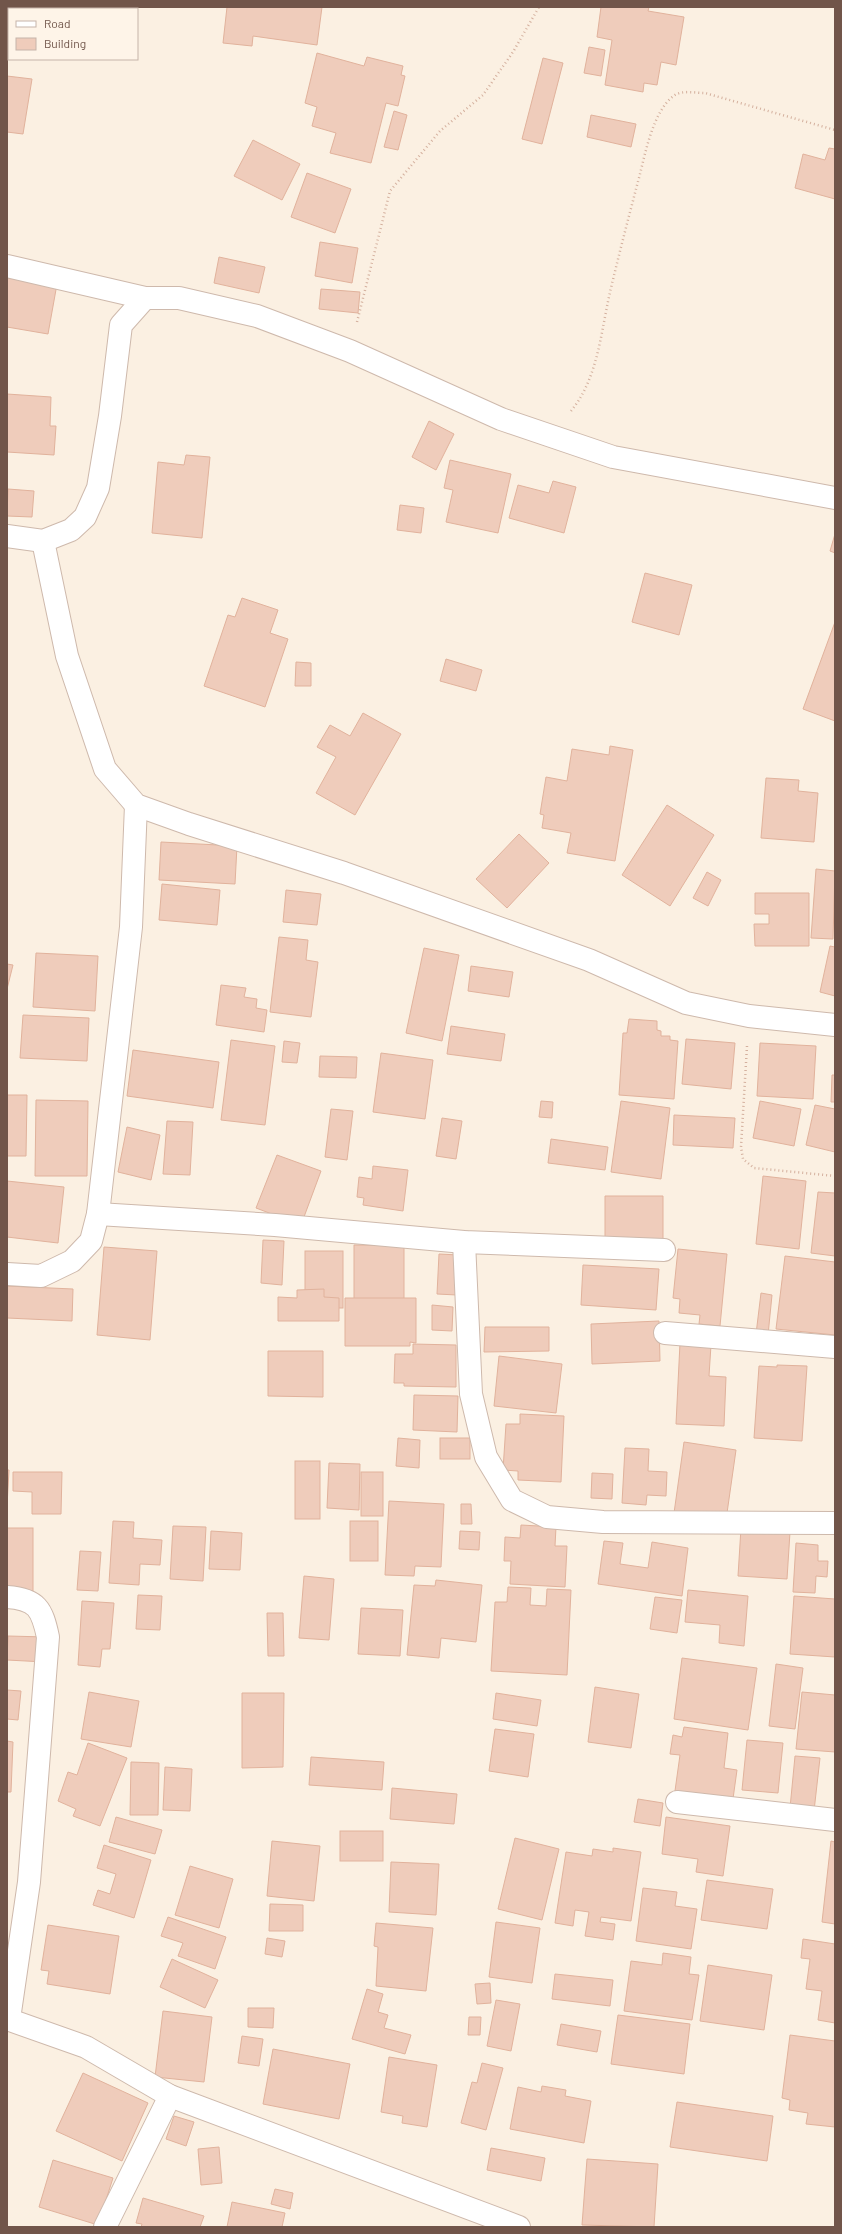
<svg xmlns="http://www.w3.org/2000/svg" width="842" height="2234" font-family="Barlow,sans-serif">
  <rect width="100%" height="100%" fill="#fbf0e2"/>
  <g fill="#efccbb" stroke="#e1b29c">
    <polygon points="13,7 67,7 67,9 19,9"/>
    <polygon points="227,7 322,7 317,45 253,36 252,46 223,43"/>
    <polygon points="601,7 649,7 648,11 684,17 676,65 661,62 657,85 644,83 643,92 605,85 612,40 597,37"/>
    <polygon points="589,47 605,50 601,76 584,73"/>
    <polygon points="317,53 364,66 367,57 403,66 401,75 405,76 398,106 386,103 371,163 330,153 336,133 312,126 317,107 305,103"/>
    <polygon points="543,58 563,63 542,144 522,139"/>
    <polygon points="7,76 32,79 23,134 7,132"/>
    <polygon points="394,111 407,115 398,150 384,147"/>
    <polygon points="591,115 636,124 631,147 587,137"/>
    <polygon points="253,140 300,164 282,200 234,176"/>
    <polygon points="829,148 835,149 835,199 795,188 803,154 825,160"/>
    <polygon points="307,173 351,189 335,233 291,217"/>
    <polygon points="320,242 358,248 352,283 315,276"/>
    <polygon points="219,257 265,267 259,293 214,283"/>
    <polygon points="7,275 57,284 48,334 7,327"/>
    <polygon points="321,289 360,292 358,313 319,309"/>
    <polygon points="7,394 51,397 50,426 56,426 54,455 7,452"/>
    <polygon points="429,421 454,434 436,470 412,457"/>
    <polygon points="186,455 210,457 202,538 152,533 158,462 184,465"/>
    <polygon points="450,460 511,474 498,533 446,522 453,490 444,488"/>
    <polygon points="553,481 576,487 564,533 509,518 518,485 549,493"/>
    <polygon points="8,489 34,491 32,517 7,516"/>
    <polygon points="400,505 424,508 421,533 397,530"/>
    <polygon points="835,534 835,553 830,551"/>
    <polygon points="645,573 692,585 679,635 632,622"/>
    <polygon points="242,598 278,610 270,633 288,639 265,707 204,686 228,615 235,617"/>
    <polygon points="835,622 835,721 803,709"/>
    <polygon points="446,659 482,670 476,691 440,681"/>
    <polygon points="296,662 311,663 311,686 295,686"/>
    <polygon points="363,713 401,734 355,815 316,793 336,757 317,747 330,725 350,736"/>
    <polygon points="610,746 633,750 615,861 567,853 571,833 542,828 544,815 540,814 546,777 567,781 572,749 609,755"/>
    <polygon points="766,778 799,780 798,791 818,793 814,842 761,838"/>
    <polygon points="667,805 714,835 670,906 622,875"/>
    <polygon points="519,834 549,863 507,908 476,879"/>
    <polygon points="161,842 237,846 235,884 159,880"/>
    <polygon points="816,869 835,871 833,939 811,938"/>
    <polygon points="707,872 721,880 708,906 693,898"/>
    <polygon points="162,884 220,890 217,925 159,920"/>
    <polygon points="286,890 321,894 317,925 283,922"/>
    <polygon points="755,893 809,893 809,946 755,946 754,924 769,924 769,914 755,914"/>
    <polygon points="279,937 308,940 306,960 318,962 311,1017 270,1012"/>
    <polygon points="830,946 835,947 835,996 820,992"/>
    <polygon points="424,948 459,955 442,1041 406,1033"/>
    <polygon points="36,953 98,956 95,1011 33,1007"/>
    <polygon points="7,964 13,965 7,989"/>
    <polygon points="471,966 513,972 509,997 468,991"/>
    <polygon points="221,985 246,988 244,997 257,999 256,1008 267,1010 264,1032 216,1025"/>
    <polygon points="23,1015 89,1018 87,1061 20,1058"/>
    <polygon points="629,1019 657,1021 657,1030 661,1031 661,1036 670,1036 670,1040 678,1041 674,1099 619,1095 623,1033 627,1033"/>
    <polygon points="451,1026 505,1034 501,1061 447,1054"/>
    <polygon points="686,1039 735,1043 731,1089 682,1084"/>
    <polygon points="231,1040 275,1046 265,1125 221,1120"/>
    <polygon points="284,1041 300,1043 297,1063 282,1062"/>
    <polygon points="760,1043 816,1046 813,1099 757,1096"/>
    <polygon points="133,1050 219,1062 213,1108 127,1096"/>
    <polygon points="381,1053 433,1060 425,1119 373,1112"/>
    <polygon points="320,1056 357,1057 356,1078 319,1077"/>
    <polygon points="832,1075 835,1075 835,1102 831,1102"/>
    <polygon points="7,1095 27,1095 26,1156 7,1156"/>
    <polygon points="36,1100 88,1101 87,1176 35,1176"/>
    <polygon points="541,1101 553,1102 552,1118 539,1117"/>
    <polygon points="621,1101 670,1108 661,1179 611,1172"/>
    <polygon points="760,1101 801,1109 794,1146 753,1138"/>
    <polygon points="815,1105 835,1109 835,1152 806,1145"/>
    <polygon points="331,1109 353,1111 347,1160 325,1157"/>
    <polygon points="674,1115 735,1118 733,1148 673,1145"/>
    <polygon points="442,1118 462,1121 456,1159 436,1156"/>
    <polygon points="167,1121 193,1122 190,1175 163,1174"/>
    <polygon points="127,1127 160,1135 151,1180 118,1172"/>
    <polygon points="551,1139 608,1147 605,1170 548,1163"/>
    <polygon points="277,1155 321,1171 301,1225 256,1208"/>
    <polygon points="373,1166 408,1170 403,1211 363,1205 364,1198 357,1197 359,1177 372,1179"/>
    <polygon points="763,1176 806,1181 799,1249 756,1244"/>
    <polygon points="7,1181 64,1187 58,1243 7,1237"/>
    <polygon points="818,1192 835,1193 835,1256 811,1253"/>
    <polygon points="605,1196 663,1196 663,1243 605,1242"/>
    <polygon points="263,1240 284,1241 282,1285 261,1283"/>
    <polygon points="354,1245 404,1245 404,1302 354,1303"/>
    <polygon points="104,1247 157,1251 150,1340 97,1335"/>
    <polygon points="678,1249 727,1254 720,1326 699,1324 700,1315 679,1313 680,1299 673,1298"/>
    <rect x="305" y="1251" width="38" height="57"/>
    <polygon points="439,1254 459,1255 457,1295 437,1294"/>
    <polygon points="785,1256 835,1262 835,1335 776,1329"/>
    <polygon points="583,1265 659,1269 656,1310 581,1305"/>
    <polygon points="7,1286 73,1289 72,1321 7,1318"/>
    <polygon points="324,1289 324,1297 339,1298 339,1321 278,1321 278,1297 297,1298 297,1290"/>
    <polygon points="761,1293 772,1295 768,1335 756,1334"/>
    <polygon points="345,1298 416,1298 416,1343 410,1342 410,1346 345,1346"/>
    <polygon points="432,1305 453,1307 452,1331 432,1330"/>
    <polygon points="659,1321 660,1361 592,1364 591,1324"/>
    <polygon points="485,1327 549,1327 549,1351 484,1352"/>
    <polygon points="680,1343 711,1345 709,1376 726,1377 724,1426 676,1424"/>
    <polygon points="413,1344 456,1345 456,1387 404,1386 404,1383 394,1383 395,1354 413,1354"/>
    <polygon points="268,1351 323,1351 323,1397 268,1396"/>
    <polygon points="499,1356 562,1364 556,1413 494,1406"/>
    <polygon points="777,1365 807,1366 802,1441 754,1438 759,1366 777,1367"/>
    <polygon points="414,1395 458,1396 457,1432 413,1430"/>
    <polygon points="520,1414 564,1416 561,1482 518,1480 518,1471 503,1470 506,1424 520,1424"/>
    <polygon points="398,1438 420,1440 419,1468 396,1466"/>
    <rect x="440" y="1438" width="30" height="21"/>
    <polygon points="684,1442 736,1450 726,1520 674,1513"/>
    <polygon points="625,1448 649,1449 648,1471 667,1472 666,1496 647,1495 646,1505 622,1503"/>
    <rect x="295" y="1461" width="25" height="58"/>
    <polygon points="329,1463 360,1464 359,1510 327,1508"/>
    <polygon points="7,1470 9,1470 7,1506"/>
    <polygon points="13,1472 62,1472 61,1514 32,1514 32,1492 13,1491"/>
    <rect x="361" y="1472" width="22" height="44"/>
    <polygon points="592,1473 613,1474 612,1499 591,1498"/>
    <polygon points="389,1501 444,1504 441,1567 415,1566 414,1576 385,1575"/>
    <polygon points="461,1504 471,1504 472,1524 461,1524"/>
    <polygon points="113,1521 134,1522 133,1538 162,1540 160,1565 140,1564 139,1585 109,1583"/>
    <rect x="350" y="1521" width="28" height="40"/>
    <polygon points="521,1525 556,1527 555,1546 567,1546 565,1587 510,1584 511,1561 504,1561 505,1537 520,1538"/>
    <polygon points="173,1526 206,1527 203,1581 170,1579"/>
    <rect x="7" y="1528" width="26" height="63"/>
    <polygon points="741,1528 790,1532 787,1579 738,1576"/>
    <polygon points="211,1531 242,1533 240,1570 209,1569"/>
    <polygon points="460,1531 480,1532 479,1550 459,1549"/>
    <polygon points="604,1541 623,1543 620,1564 648,1568 652,1542 688,1548 682,1596 598,1584"/>
    <polygon points="796,1543 818,1545 818,1561 828,1561 827,1577 816,1576 815,1593 793,1592"/>
    <polygon points="80,1551 101,1552 98,1591 77,1590"/>
    <polygon points="304,1576 334,1579 329,1640 299,1638"/>
    <polygon points="436,1580 482,1585 476,1642 441,1638 439,1658 407,1655 414,1585 435,1586"/>
    <polygon points="508,1587 531,1588 530,1605 546,1606 547,1589 571,1590 567,1675 491,1671 495,1602 507,1602"/>
    <polygon points="688,1590 748,1596 744,1646 719,1643 720,1625 685,1622"/>
    <polygon points="138,1595 162,1596 160,1630 136,1629"/>
    <polygon points="794,1596 835,1599 835,1657 790,1654"/>
    <polygon points="655,1597 682,1600 677,1633 650,1629"/>
    <polygon points="82,1601 114,1603 110,1649 102,1649 100,1667 78,1665"/>
    <polygon points="361,1608 403,1610 400,1656 358,1654"/>
    <polygon points="267,1613 283,1613 284,1656 268,1656"/>
    <polygon points="8,1636 46,1637 45,1662 7,1660"/>
    <polygon points="682,1658 757,1668 748,1730 674,1719"/>
    <polygon points="776,1664 803,1668 795,1729 769,1726"/>
    <polygon points="595,1687 639,1694 631,1748 588,1742"/>
    <polygon points="7,1690 21,1691 18,1720 7,1719"/>
    <polygon points="89,1692 139,1701 131,1747 81,1739"/>
    <polygon points="802,1692 835,1695 835,1752 796,1749"/>
    <polygon points="242,1693 284,1693 283,1767 242,1768"/>
    <polygon points="496,1693 541,1700 537,1726 493,1719"/>
    <polygon points="684,1727 728,1733 724,1768 737,1770 732,1806 674,1798 680,1755 670,1754 673,1735 682,1737"/>
    <polygon points="495,1729 534,1734 528,1777 489,1771"/>
    <polygon points="747,1740 783,1743 778,1793 742,1790"/>
    <polygon points="7,1741 13,1742 11,1792 7,1792"/>
    <polygon points="88,1743 127,1758 100,1826 73,1816 76,1809 58,1801 68,1772 77,1775"/>
    <polygon points="795,1756 820,1758 814,1811 790,1808"/>
    <polygon points="311,1757 384,1762 382,1790 309,1785"/>
    <polygon points="131,1762 159,1763 158,1815 130,1815"/>
    <polygon points="165,1767 192,1769 190,1811 163,1810"/>
    <polygon points="392,1788 457,1794 454,1824 390,1819"/>
    <polygon points="638,1799 663,1803 660,1826 634,1822"/>
    <polygon points="116,1817 162,1830 155,1854 109,1842"/>
    <polygon points="666,1817 730,1826 723,1876 696,1872 698,1859 662,1854"/>
    <rect x="340" y="1831" width="43" height="30"/>
    <polygon points="515,1838 559,1849 542,1920 498,1909"/>
    <polygon points="272,1841 320,1846 314,1901 267,1896"/>
    <polygon points="831,1841 835,1842 835,1924 822,1922"/>
    <polygon points="104,1845 151,1860 134,1918 93,1905 98,1890 110,1894 116,1874 97,1868"/>
    <polygon points="613,1848 641,1852 631,1921 601,1917 600,1922 615,1924 613,1940 585,1936 589,1912 575,1910 573,1926 555,1923 566,1852 592,1856 593,1849 613,1852"/>
    <polygon points="391,1862 439,1864 436,1915 389,1912"/>
    <polygon points="190,1866 233,1879 219,1928 175,1915"/>
    <polygon points="707,1880 773,1889 767,1929 701,1920"/>
    <polygon points="643,1888 677,1892 675,1906 697,1909 691,1949 636,1941"/>
    <polygon points="270,1904 303,1905 303,1931 269,1931"/>
    <polygon points="168,1917 226,1937 215,1969 178,1956 183,1943 161,1936"/>
    <polygon points="496,1922 540,1928 532,1983 489,1977"/>
    <polygon points="376,1923 433,1928 426,1991 376,1986 378,1947 374,1946"/>
    <polygon points="48,1925 119,1936 110,1994 47,1984 49,1971 41,1970"/>
    <polygon points="267,1938 285,1941 282,1957 265,1954"/>
    <polygon points="803,1939 835,1944 835,2023 818,2020 822,1991 806,1989 810,1959 801,1958"/>
    <polygon points="663,1953 691,1957 689,1974 699,1975 692,2020 624,2011 631,1961 662,1965"/>
    <polygon points="172,1959 218,1980 205,2008 160,1987"/>
    <polygon points="708,1965 772,1975 764,2030 700,2021"/>
    <polygon points="555,1974 613,1980 610,2006 552,1999"/>
    <polygon points="490,1983 491,2003 477,2004 475,1984"/>
    <polygon points="367,1989 383,1994 378,2012 388,2015 384,2028 411,2035 405,2054 352,2039"/>
    <polygon points="496,2000 520,2004 511,2051 487,2046"/>
    <polygon points="248,2008 274,2008 273,2028 248,2027"/>
    <polygon points="163,2011 212,2017 204,2082 155,2077"/>
    <polygon points="618,2015 690,2024 684,2074 611,2064"/>
    <polygon points="469,2017 481,2017 480,2035 468,2035"/>
    <polygon points="561,2024 601,2031 597,2052 557,2045"/>
    <polygon points="790,2035 835,2041 835,2127 806,2124 808,2113 789,2110 790,2100 782,2098"/>
    <polygon points="242,2036 263,2039 259,2066 238,2063"/>
    <polygon points="273,2049 350,2064 339,2119 263,2104"/>
    <polygon points="389,2057 437,2065 427,2127 402,2123 403,2116 381,2112"/>
    <polygon points="482,2063 503,2068 486,2130 461,2123 472,2082 477,2083"/>
    <polygon points="83,2073 148,2103 122,2161 56,2131"/>
    <polygon points="542,2086 566,2090 565,2096 591,2101 584,2143 510,2129 518,2087 541,2092"/>
    <polygon points="677,2102 773,2116 767,2161 670,2147"/>
    <polygon points="174,2116 194,2122 186,2146 166,2139"/>
    <polygon points="219,2147 222,2183 201,2185 198,2149"/>
    <polygon points="491,2148 545,2158 541,2181 487,2170"/>
    <polygon points="587,2159 658,2164 654,2227 582,2225"/>
    <polygon points="53,2160 113,2178 98,2225 39,2207"/>
    <polygon points="275,2189 293,2193 290,2209 271,2204"/>
    <polygon points="143,2198 204,2216 200,2227 141,2227 142,2224 136,2223"/>
    <polygon points="232,2202 285,2213 282,2227 227,2227"/>
  </g>
  <g fill="none" stroke-linecap="round" stroke-linejoin="round">
    <g stroke="#ceb9ac" stroke-width="24">
      <g id="street">
        <polyline points="7,266 145,298"/>
        <polyline points="7,536 43,541 71,530 85,517 98,488 110,416 121,325 145,298 179,298 257,316 350,351 501,419 613,457 835,498"/>
        <polyline points="43,541 67,656 105,769 136,805 189,824 344,873 589,960 686,1003 749,1016 835,1025"/>
        <polyline points="98,1214 275,1225 464,1242 664,1250"/>
        <polyline points="464,1242 471,1394 486,1457 512,1500 547,1517 603,1522 835,1523"/>
        <polyline points="7,1274 41,1276 72,1261 91,1241 98,1214 131,927 136,805"/>
        <polyline points="665,1333 835,1347"/>
        <path d="M 7,1597 C 37,1599 42,1609 48,1637 L 29,1882 L 9,2019"/>
        <polyline points="677,1802 835,1820"/>
        <polyline points="7,2019 86,2047 170,2096 519,2227"/>
        <polyline points="105,2227 170,2096"/>
      </g>
    </g>
    <g stroke="#d4b09e" stroke-width="2.5" stroke-dasharray="1 3" stroke-linecap="butt">
      <polyline points="357,322 390,191 440,131 483,95 513,52 539,7"/>
      <path d="M 571,411 C 599,377 601,329 611,288 C 620,250 630,212 640,174 C 646,150 654,109 675,95 C 683,90 696,93 705,93 L 835,130"/>
      <polyline points="747,1046 741,1147 743,1159 754,1168 835,1176"/>
    </g>
    <use href="#street" stroke="#fff" stroke-width="22"/>
  </g>
  <rect width="842" height="2234" fill="none" stroke="#71554a" stroke-width="16"/>
  <rect x="8" y="8" width="130" height="52" fill="#fef4e8" stroke="#c6b4a9"/>
  <rect x="16" y="21" width="20" height="6" fill="#ffffff" stroke="#c6b4a9"/>
  <text x="44" y="28" font-size="12" fill="#71554a">Road</text>
  <rect x="16" y="38" width="20" height="12" fill="#efccbb" stroke="#c6b4a9"/>
  <text x="44" y="48" font-size="12" fill="#71554a">Building</text>
</svg>
